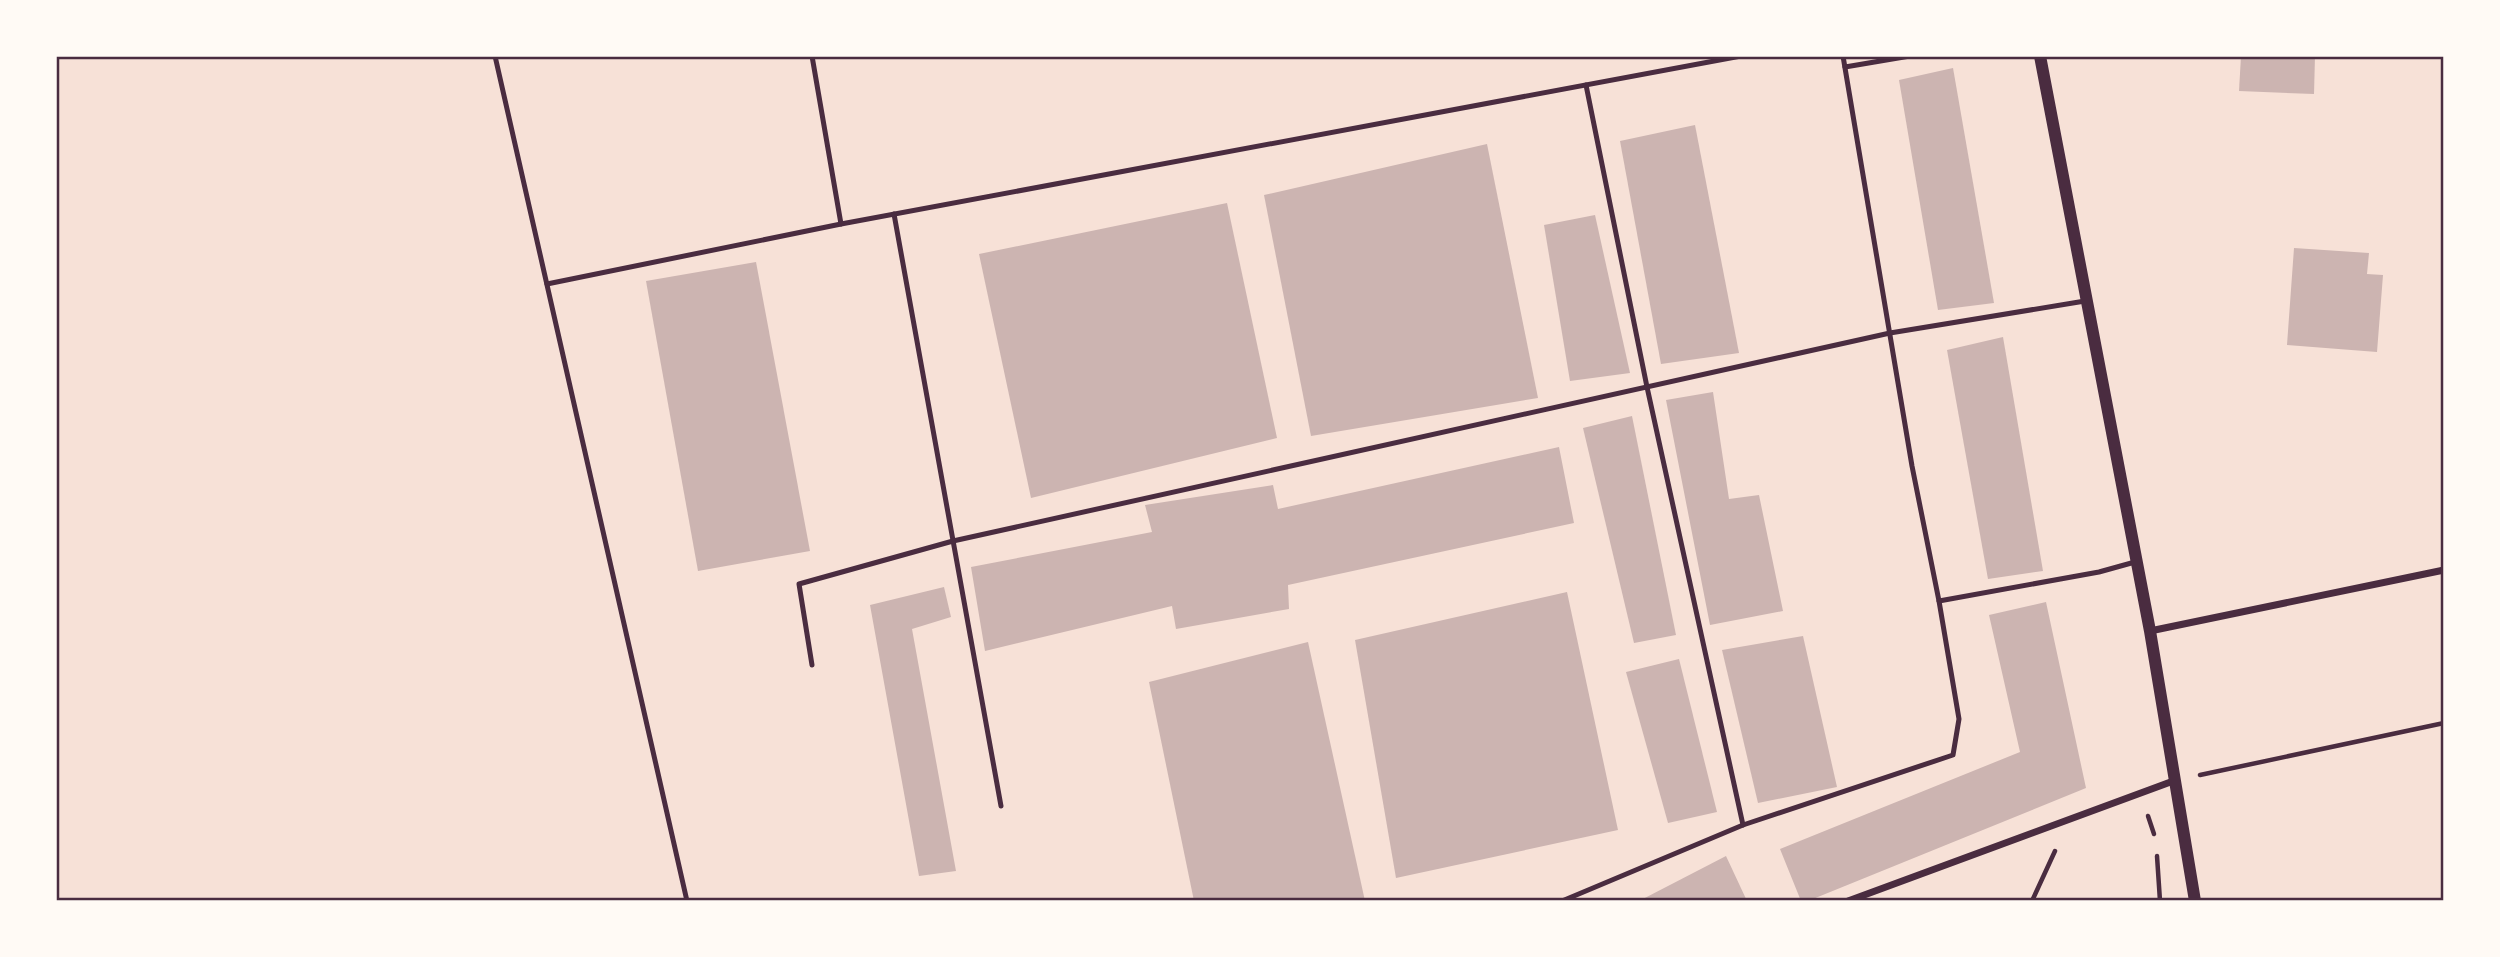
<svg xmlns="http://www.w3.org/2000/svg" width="2500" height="957" font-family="Merriweather,serif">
  <rect width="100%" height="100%" fill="#f7e1d7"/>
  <g fill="#ccb4b1">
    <polygon points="2241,56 2315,56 2314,94 2239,91"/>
    <polygon points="1953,68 1994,303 1938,310 1899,80"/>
    <polygon points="1695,125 1739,353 1661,364 1620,141"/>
    <polygon points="1487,144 1538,398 1311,436 1264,195"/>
    <polygon points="1227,203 1277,438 1031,498 979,254"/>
    <polygon points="1595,215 1630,373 1570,381 1544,225"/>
    <polygon points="2294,248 2369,253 2367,274 2383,275 2377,352 2287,345"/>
    <polygon points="756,262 810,551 698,571 646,281"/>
    <polygon points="2003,337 2043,571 1988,579 1947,350"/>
    <polygon points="2442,348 2444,348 2444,373 2441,373"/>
    <polygon points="1713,392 1729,499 1759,495 1783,611 1710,625 1666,400"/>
    <polygon points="1632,416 1676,635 1634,643 1583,428"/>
    <polygon points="1559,447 1574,523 1288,585 1289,609 1176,629 1172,606 985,651 971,567 1152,532 1145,505 1273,485 1278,509"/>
    <polygon points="944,587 951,617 912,629 956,871 919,876 870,605"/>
    <polygon points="1567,592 1618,830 1396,878 1355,640"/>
    <polygon points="2046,602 2086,788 1808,901 1801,901 1780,849 2020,752 1989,615"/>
    <polygon points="1803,636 1837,787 1758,803 1722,650"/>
    <polygon points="1308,642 1365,901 1194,901 1149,682"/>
    <polygon points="1679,659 1717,812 1668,823 1626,672"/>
    <polygon points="1726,856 1747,901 1639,901"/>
  </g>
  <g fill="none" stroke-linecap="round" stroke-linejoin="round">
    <g stroke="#4a2c40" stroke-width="4.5">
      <polyline points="2200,775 2444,723"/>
      <polyline points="2148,816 2154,834"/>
      <polyline points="2157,856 2160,901"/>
      <polyline points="2032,901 2055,851"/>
    </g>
    <g stroke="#4a2c40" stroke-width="5">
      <polyline points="495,56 687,901"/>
      <polyline points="812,56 841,224 1741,56"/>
      <polyline points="1845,67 1910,56"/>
      <polyline points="1586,85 1647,387 1743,825"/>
      <polyline points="894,214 1001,806"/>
      <polyline points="547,284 841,224"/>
      <polyline points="1939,601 2099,572 2135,562"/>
      <polyline points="812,665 799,584 953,541 1890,333 2085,301"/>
      <polyline points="1562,901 1743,825 1953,755 1959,719 1939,601 1912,466 1843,56"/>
    </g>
    <g stroke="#4a2c40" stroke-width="7">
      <polyline points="2150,631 2444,570"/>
      <polyline points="1848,901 2176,780"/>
    </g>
    <polyline stroke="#4a2c40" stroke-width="12" points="2040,56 2150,631 2195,901"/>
  </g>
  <rect width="2500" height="957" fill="none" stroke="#fffaf5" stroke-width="116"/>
  <rect x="58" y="58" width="2384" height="841" fill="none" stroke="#4a2c40" stroke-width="2.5"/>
</svg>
